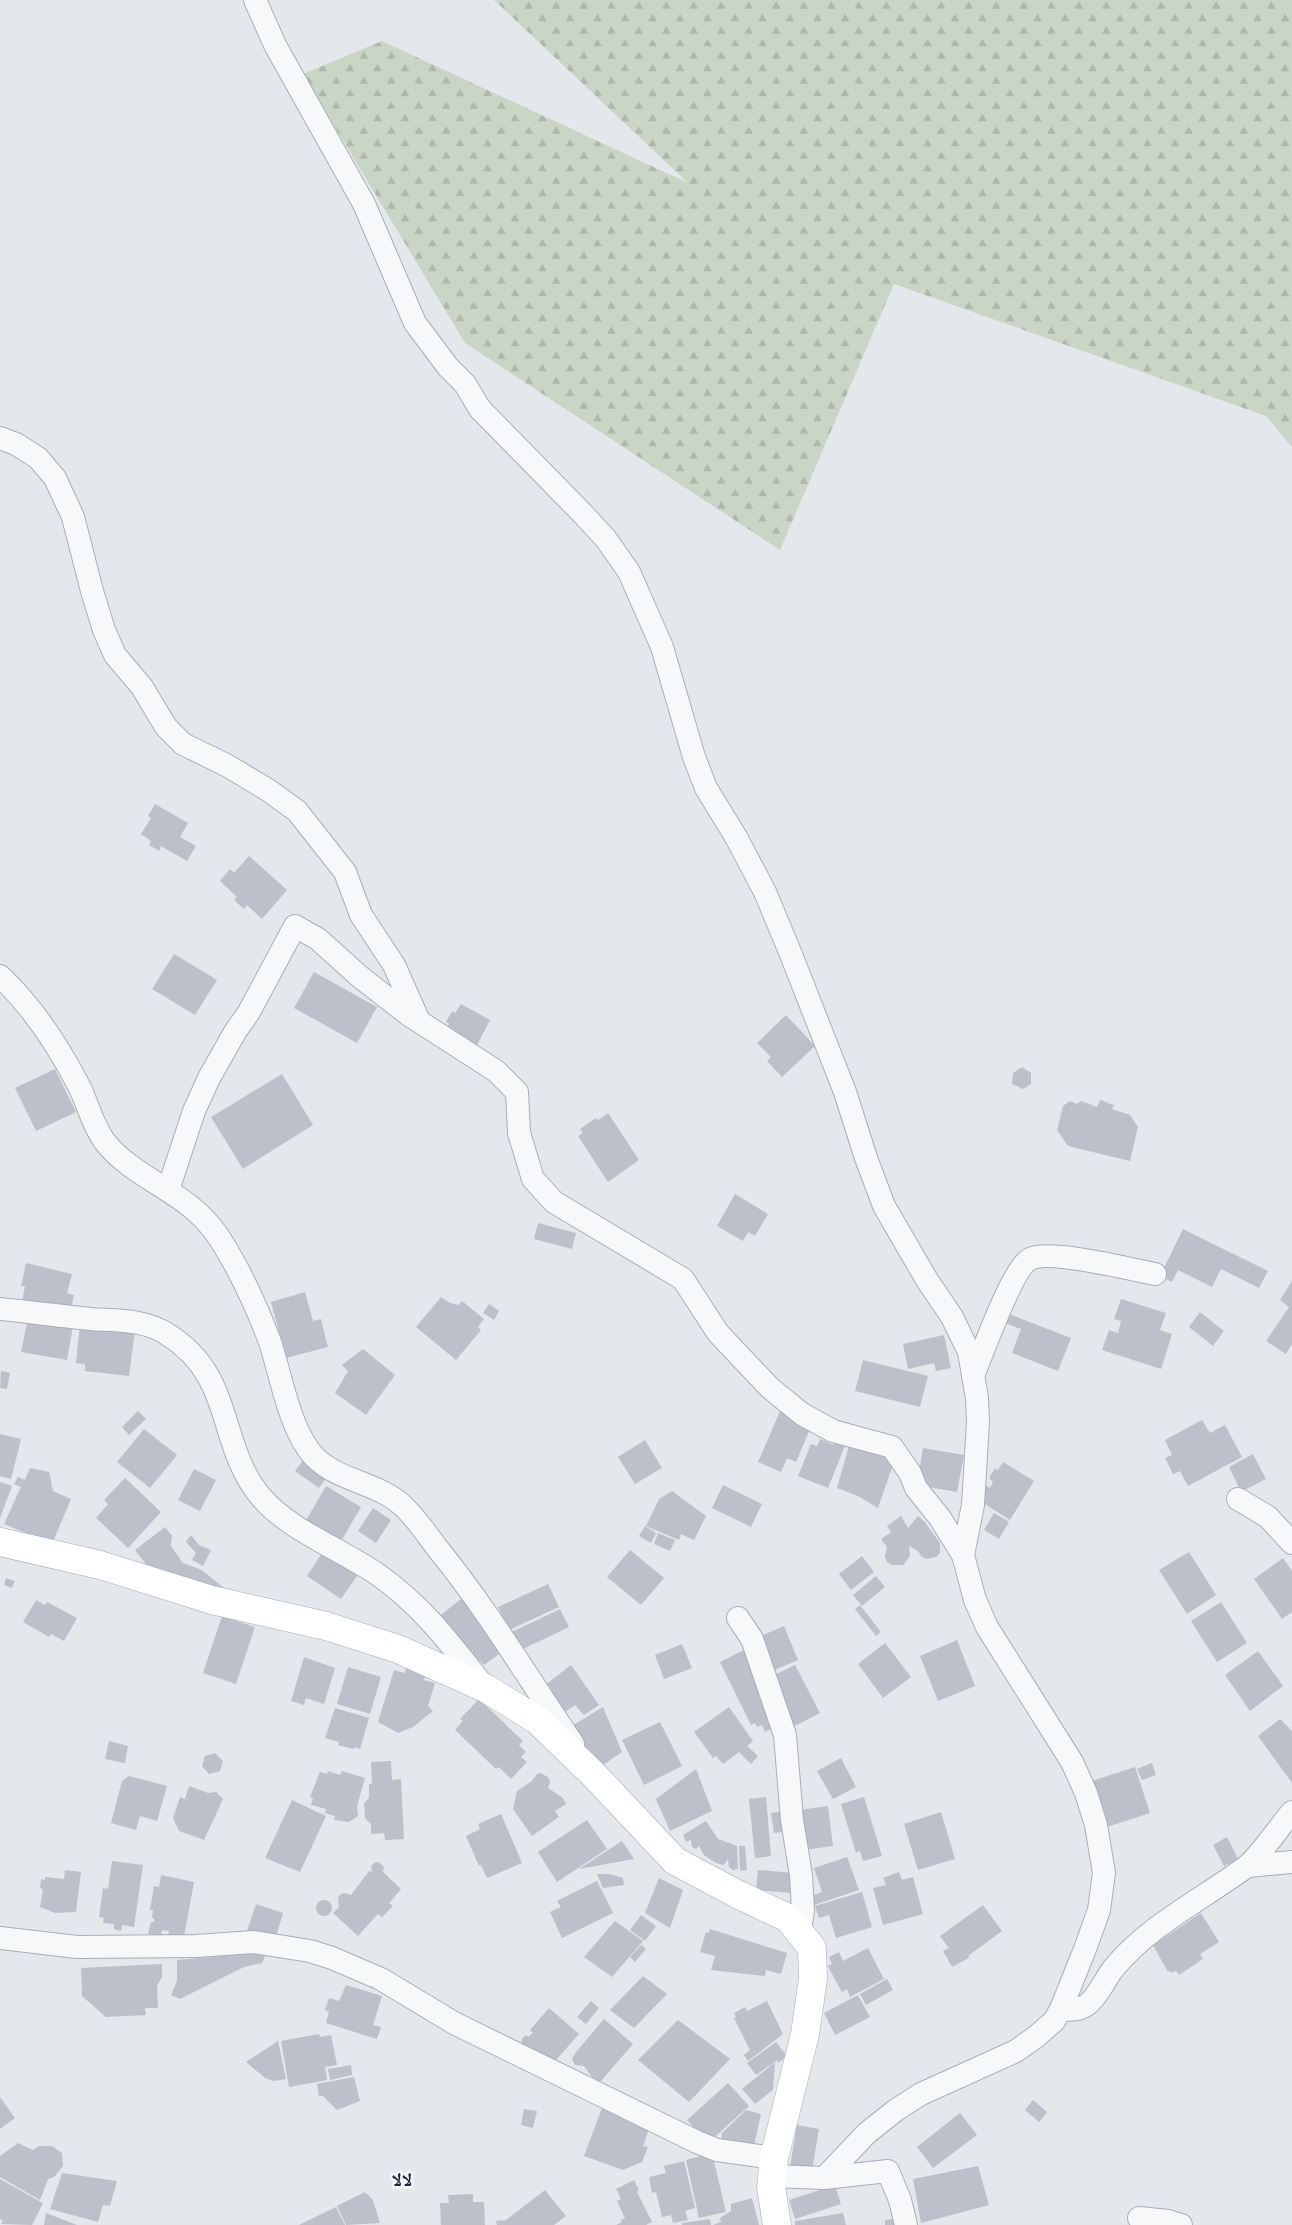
<svg xmlns="http://www.w3.org/2000/svg" width="1292" height="2225" font-family="'Fira Sans','Noto Naskh Arabic',sans-serif">
  <defs>
    <pattern id="forest-firs" width="22" height="20" patternUnits="userSpaceOnUse" patternTransform="scale(1.25)"><rect width="22" height="20" fill="#c9d6c5"/><path d="M5 1l3.5 6h-7zM16 11l3.5 6h-7z" fill="#adb8ab"/></pattern>
  </defs>
  <rect width="100%" height="100%" fill="#e4e7ec"/>
  <polygon fill="url(#forest-firs)" points="494,0 1292,0 1292,447 1266,416 894,284 780,550 465,343 303,74 382,41 688,183"/>
  <g fill="#bbc0ca">
    <polygon points="155,804 188,823 180,837 196,846 187,861 161,846 159,851 149,845 151,841 141,834 151,818 148,816"/>
    <polygon points="249,856 287,890 262,919 247,905 244,909 234,900 237,897 220,881 230,869 234,873"/>
    <polygon points="174,954 217,980 195,1015 152,989"/>
    <polygon points="314,972 377,1007 357,1043 294,1008"/>
    <polygon points="461,1004 490,1020 475,1049 444,1032 449,1024 446,1022 452,1011 455,1013"/>
    <polygon points="786,1015 815,1046 782,1077 767,1061 771,1057 757,1043"/>
    <polygon points="1022,1067 1031,1073 1031,1084 1023,1089 1012,1084 1013,1073"/>
    <polygon points="55,1069 76,1112 36,1131 15,1088"/>
    <polygon points="282,1074 313,1125 243,1169 211,1117"/>
    <polygon points="1100,1100 1114,1105 1112,1109 1130,1115 1138,1127 1130,1161 1068,1146 1057,1130 1063,1106 1070,1101 1077,1104 1081,1101 1097,1107"/>
    <polygon points="608,1113 639,1160 608,1182 578,1136 583,1133 580,1129 596,1118 598,1120"/>
    <polygon points="735,1194 768,1214 755,1236 748,1232 743,1241 717,1226"/>
    <polygon points="538,1223 576,1233 572,1249 534,1239"/>
    <polygon points="1183,1229 1268,1271 1259,1288 1221,1269 1212,1287 1178,1270 1172,1282 1160,1276"/>
    <polygon points="26,1263 72,1274 67,1293 74,1295 70,1313 22,1302 25,1286 21,1286"/>
    <polygon points="1292,1281 1292,1344 1286,1354 1266,1341 1289,1307 1280,1300"/>
    <polygon points="305,1292 313,1321 321,1319 328,1347 286,1358 271,1302"/>
    <polygon points="441,1297 450,1303 459,1305 462,1301 484,1319 478,1327 481,1330 456,1360 416,1327"/>
    <polygon points="1121,1299 1166,1313 1160,1330 1172,1334 1161,1369 1102,1350 1109,1330 1118,1333 1121,1321 1114,1319"/>
    <polygon points="489,1304 499,1311 494,1320 483,1313"/>
    <polygon points="1200,1312 1224,1331 1213,1346 1189,1327"/>
    <polygon points="1009,1314 1071,1338 1058,1371 1012,1353 1021,1329 1005,1323"/>
    <polygon points="28,1318 73,1326 67,1360 21,1352"/>
    <polygon points="80,1324 135,1330 129,1376 85,1371 85,1364 76,1363"/>
    <polygon points="944,1335 951,1368 936,1371 934,1363 908,1369 903,1344"/>
    <polygon points="363,1349 395,1375 366,1415 335,1393 348,1371 342,1365"/>
    <polygon points="863,1360 928,1376 920,1407 855,1391"/>
    <polygon points="1,1371 10,1373 7,1389 0,1388"/>
    <polygon points="781,1409 813,1422 796,1462 787,1458 781,1472 758,1462"/>
    <polygon points="138,1411 146,1419 129,1435 122,1427"/>
    <polygon points="1202,1420 1210,1433 1225,1425 1242,1457 1188,1486 1180,1471 1173,1474 1165,1458 1172,1455 1165,1440"/>
    <polygon points="144,1429 177,1455 150,1488 117,1462"/>
    <polygon points="0,1434 21,1439 11,1479 0,1476"/>
    <polygon points="837,1437 847,1441 828,1488 798,1476 811,1444 817,1446 820,1439 834,1445"/>
    <polygon points="645,1440 662,1468 635,1484 618,1457"/>
    <polygon points="850,1442 896,1456 878,1508 858,1496 837,1488"/>
    <polygon points="923,1448 964,1455 957,1492 917,1485"/>
    <polygon points="1253,1454 1266,1479 1241,1492 1229,1467"/>
    <polygon points="304,1459 328,1475 319,1488 295,1471"/>
    <polygon points="1003,1462 1034,1481 1010,1520 980,1501 981,1483 990,1488 993,1482 989,1478 995,1468 998,1470"/>
    <polygon points="30,1468 49,1472 53,1491 71,1499 52,1544 4,1524 21,1487 14,1484 18,1477 25,1480"/>
    <polygon points="194,1469 216,1480 200,1511 178,1500"/>
    <polygon points="125,1478 161,1512 128,1548 96,1518 108,1504 104,1500"/>
    <polygon points="0,1482 12,1486 0,1518"/>
    <polygon points="723,1485 762,1504 751,1527 712,1508"/>
    <polygon points="326,1486 361,1507 340,1543 305,1522"/>
    <polygon points="672,1491 706,1516 694,1540 681,1534 679,1540 646,1526 659,1499"/>
    <polygon points="373,1508 391,1520 376,1543 358,1531"/>
    <polygon points="994,1513 1009,1522 999,1539 984,1530"/>
    <polygon points="901,1516 908,1528 918,1516 924,1521 940,1543 940,1553 936,1557 926,1559 921,1556 918,1551 909,1546 910,1556 903,1565 892,1565 887,1562 885,1557 887,1547 881,1539 891,1532 887,1526"/>
    <polygon points="645,1526 656,1533 651,1543 639,1536"/>
    <polygon points="165,1527 172,1536 171,1546 183,1563 202,1570 231,1594 152,1572 135,1550"/>
    <polygon points="658,1533 675,1540 670,1551 654,1544"/>
    <polygon points="191,1535 199,1545 211,1550 203,1566 192,1560 196,1553 186,1542"/>
    <polygon points="324,1550 359,1573 341,1599 307,1576"/>
    <polygon points="630,1550 664,1578 641,1605 607,1577"/>
    <polygon points="1189,1552 1216,1595 1187,1614 1159,1570"/>
    <polygon points="862,1556 874,1572 851,1590 839,1574"/>
    <polygon points="1283,1558 1292,1571 1292,1612 1282,1619 1254,1579"/>
    <polygon points="876,1576 885,1587 862,1606 853,1595"/>
    <polygon points="6,1578 15,1581 12,1588 4,1585"/>
    <polygon points="548,1584 559,1607 509,1630 498,1607"/>
    <polygon points="470,1592 507,1648 484,1665 472,1653 473,1650 468,1654 437,1618"/>
    <polygon points="36,1600 45,1605 47,1602 77,1618 64,1641 51,1634 49,1637 23,1622"/>
    <polygon points="1221,1602 1247,1643 1217,1662 1191,1621"/>
    <polygon points="860,1605 881,1632 876,1636 855,1609"/>
    <polygon points="560,1609 569,1627 521,1650 512,1632"/>
    <polygon points="222,1616 255,1627 236,1684 203,1673"/>
    <polygon points="784,1626 798,1660 770,1672 756,1638"/>
    <polygon points="957,1640 975,1686 938,1701 920,1656"/>
    <polygon points="885,1643 911,1677 883,1698 858,1664"/>
    <polygon points="682,1644 692,1668 664,1679 655,1655"/>
    <polygon points="744,1650 777,1726 765,1732 762,1725 757,1727 755,1723 751,1725 720,1662"/>
    <polygon points="1258,1651 1283,1686 1250,1711 1225,1675"/>
    <polygon points="304,1657 335,1668 324,1704 306,1698 304,1705 291,1701"/>
    <polygon points="571,1665 599,1705 584,1715 575,1705 565,1712 544,1686"/>
    <polygon points="795,1665 820,1713 793,1727 768,1678"/>
    <polygon points="348,1667 381,1677 370,1714 337,1704"/>
    <polygon points="406,1667 426,1673 424,1680 435,1683 428,1706 433,1711 413,1727 398,1733 378,1722 394,1670 405,1673"/>
    <polygon points="479,1699 523,1741 519,1745 526,1752 521,1757 527,1762 511,1779 499,1767 496,1769 455,1730 463,1721 460,1719"/>
    <polygon points="603,1707 622,1752 600,1767 570,1727"/>
    <polygon points="729,1707 753,1741 747,1746 758,1756 751,1764 739,1752 723,1764 716,1756 713,1758 694,1732"/>
    <polygon points="335,1708 369,1718 360,1749 355,1747 354,1749 338,1745 339,1742 325,1738"/>
    <polygon points="1280,1719 1292,1731 1292,1783 1258,1736"/>
    <polygon points="660,1722 682,1766 644,1785 622,1740"/>
    <polygon points="109,1741 128,1746 125,1763 105,1759"/>
    <polygon points="215,1753 223,1761 220,1771 209,1774 202,1766 205,1756"/>
    <polygon points="841,1758 856,1787 833,1799 817,1771"/>
    <polygon points="391,1761 392,1780 401,1779 404,1839 385,1840 384,1833 371,1834 371,1824 365,1818 364,1803 369,1798 369,1784 372,1784 371,1762"/>
    <polygon points="1152,1763 1156,1775 1142,1780 1137,1769"/>
    <polygon points="1135,1767 1150,1813 1107,1827 1092,1781"/>
    <polygon points="696,1769 712,1811 670,1831 656,1799"/>
    <polygon points="328,1771 340,1775 342,1771 365,1778 357,1806 358,1816 349,1822 334,1820 335,1816 325,1813 326,1809 311,1805 313,1798 310,1797 320,1772 327,1774"/>
    <polygon points="541,1773 549,1778 550,1782 548,1788 563,1798 566,1804 555,1811 559,1817 532,1836 513,1809 517,1791 532,1781 537,1774"/>
    <polygon points="129,1776 167,1786 157,1821 140,1816 136,1830 111,1823 122,1781"/>
    <polygon points="189,1786 208,1793 216,1792 223,1799 204,1840 179,1831 173,1818 180,1797 185,1799"/>
    <polygon points="766,1797 771,1856 755,1858 749,1799"/>
    <polygon points="864,1797 882,1856 863,1861 860,1851 856,1853 841,1804"/>
    <polygon points="292,1800 326,1816 300,1872 265,1858"/>
    <polygon points="828,1806 833,1846 804,1850 799,1810"/>
    <polygon points="788,1810 791,1831 774,1833 771,1813"/>
    <polygon points="941,1812 955,1859 918,1870 904,1824"/>
    <polygon points="501,1814 522,1863 487,1878 481,1865 479,1866 466,1836 480,1829 478,1824"/>
    <polygon points="587,1820 607,1849 557,1882 538,1852"/>
    <polygon points="706,1821 718,1839 737,1846 738,1869 733,1870 729,1867 728,1859 724,1865 716,1863 704,1855 699,1846 696,1849 692,1847 691,1840 686,1842 683,1835"/>
    <polygon points="1227,1837 1238,1859 1224,1866 1213,1845"/>
    <polygon points="622,1841 634,1859 579,1869"/>
    <polygon points="739,1846 745,1846 747,1870 740,1871"/>
    <polygon points="847,1857 859,1890 814,1905 811,1896 822,1892 814,1868"/>
    <polygon points="112,1861 143,1865 134,1927 122,1925 121,1931 114,1929 114,1924 103,1923 104,1918 99,1917 103,1888 108,1889"/>
    <polygon points="378,1862 384,1867 383,1872 401,1889 389,1903 393,1906 382,1917 378,1914 358,1936 333,1913 339,1907 338,1898 340,1895 344,1893 351,1895 369,1871 372,1872 371,1866 374,1863"/>
    <polygon points="65,1870 81,1872 76,1912 55,1913 40,1907 43,1889 40,1888 41,1879 45,1880 45,1877 64,1879"/>
    <polygon points="758,1870 794,1873 792,1893 756,1890"/>
    <polygon points="899,1872 902,1880 913,1877 923,1914 883,1925 873,1888 886,1885 883,1878"/>
    <polygon points="597,1874 609,1874 623,1878 624,1885 603,1888"/>
    <polygon points="161,1875 194,1882 184,1937 168,1937 169,1931 162,1930 161,1936 148,1934 151,1922 154,1922 154,1918 152,1918 153,1910 150,1910 154,1886 159,1887"/>
    <polygon points="659,1878 683,1890 670,1928 645,1913"/>
    <polygon points="597,1881 613,1913 562,1938 550,1912 561,1907 557,1901"/>
    <polygon points="862,1892 872,1927 836,1938 829,1915 819,1918 815,1906"/>
    <circle cx="324" cy="1908" r="8"/>
    <polygon points="256,1904 283,1913 275,1940 247,1931"/>
    <polygon points="983,1905 1002,1931 968,1956 969,1958 952,1967 943,1951 949,1948 940,1936"/>
    <polygon points="1201,1913 1219,1942 1200,1954 1203,1959 1179,1975 1176,1971 1171,1973 1169,1970 1168,1972 1153,1945"/>
    <polygon points="641,1915 656,1926 645,1941 630,1930"/>
    <polygon points="615,1921 643,1941 612,1977 584,1957"/>
    <polygon points="710,1929 787,1953 781,1974 766,1970 765,1976 711,1970 715,1956 700,1952 706,1932 709,1933"/>
    <polygon points="641,1945 646,1949 635,1962 630,1957"/>
    <polygon points="868,1948 884,1979 850,1997 847,1989 842,1992 831,1972 828,1966 832,1964 829,1957 839,1952 843,1961"/>
    <polygon points="267,1952 262,1963 244,1967 180,1999 171,1995 177,1981 177,1960"/>
    <polygon points="162,1964 162,1977 157,1986 158,2008 145,2008 146,2015 106,2017 82,1996 81,1968"/>
    <polygon points="643,1976 667,1994 634,2028 610,2010"/>
    <polygon points="887,1979 893,1990 866,2005 860,1994"/>
    <polygon points="346,1985 382,1996 373,2025 381,2027 377,2039 326,2023 329,2012 325,2010 329,1998 339,2001"/>
    <polygon points="858,1995 870,2017 835,2035 824,2013"/>
    <polygon points="591,2001 599,2008 586,2024 577,2017"/>
    <polygon points="767,2001 783,2034 748,2061 744,2055 750,2050 734,2018 736,2017 734,2013 745,2007 747,2011"/>
    <polygon points="549,2008 579,2034 556,2060 547,2060 521,2048 522,2039 526,2035 528,2037 533,2033 530,2030"/>
    <polygon points="604,2019 633,2044 601,2081 598,2081 592,2077 584,2066 575,2065 572,2059 576,2052"/>
    <polygon points="678,2020 730,2059 689,2102 638,2060"/>
    <polygon points="319,2034 320,2037 331,2035 337,2065 325,2067 327,2080 289,2087 281,2041"/>
    <polygon points="278,2041 286,2079 274,2081 265,2078 246,2062"/>
    <polygon points="776,2042 787,2056 778,2063 777,2061 779,2059 756,2075 747,2063"/>
    <polygon points="775,2062 773,2090 755,2104 742,2089"/>
    <polygon points="351,2065 352,2075 330,2080 328,2069"/>
    <polygon points="354,2077 360,2101 337,2110 323,2096 319,2096 317,2084"/>
    <polygon points="728,2083 749,2106 708,2143 687,2120"/>
    <polygon points="0,2097 15,2118 0,2129"/>
    <polygon points="1033,2100 1047,2112 1039,2122 1025,2110"/>
    <polygon points="602,2108 650,2126 643,2146 648,2147 642,2162 623,2170 584,2156"/>
    <polygon points="524,2109 537,2111 533,2128 521,2125"/>
    <polygon points="746,2110 761,2114 754,2146 719,2145 722,2136 721,2134"/>
    <polygon points="960,2113 977,2135 933,2168 917,2147"/>
    <polygon points="797,2125 819,2129 812,2170 790,2167"/>
    <polygon points="18,2143 33,2150 39,2146 52,2146 62,2153 63,2166 54,2177 48,2179 40,2200 0,2177 0,2156"/>
    <polygon points="712,2153 726,2212 699,2218 686,2160"/>
    <polygon points="684,2161 695,2208 685,2211 688,2220 673,2223 671,2215 662,2217 656,2192 652,2193 649,2177 666,2173 664,2166"/>
    <polygon points="978,2166 989,2205 921,2223 913,2179"/>
    <polygon points="62,2173 117,2181 110,2206 103,2205 98,2222 50,2209"/>
    <polygon points="0,2179 43,2203 32,2225 1,2224 3,2220 0,2219"/>
    <polygon points="634,2180 639,2190 637,2192 652,2222 646,2225 616,2225 622,2222 621,2220 625,2218 617,2201 621,2199 616,2189"/>
    <polygon points="835,2185 841,2204 795,2219 789,2200"/>
    <polygon points="545,2190 566,2216 554,2225 497,2225 496,2221 506,2220"/>
    <polygon points="365,2192 373,2200 380,2223 346,2225 337,2206"/>
    <polygon points="473,2194 473,2202 484,2202 485,2225 441,2225 440,2203 449,2203 448,2195"/>
    <polygon points="752,2198 759,2225 713,2225 721,2222 720,2218 731,2211 731,2204"/>
    <polygon points="336,2207 345,2225 299,2225"/>
    <polygon points="46,2213 77,2225 44,2225"/>
    <polygon points="843,2213 846,2225 795,2225 795,2221"/>
    <polygon points="710,2219 711,2225 682,2225 682,2223"/>
    <polygon points="894,2219 895,2225 885,2225 885,2220"/>
  </g>
  <g fill="none" stroke-linecap="round" stroke-linejoin="round">
    <g stroke="#a9aeb7" stroke-width="24">
      <g id="minor">
        <polyline points="255,0 275,45 364,204 415,323 448,367 465,384 480,409 583,514 606,539 629,572 662,647 694,757 706,788 736,837 765,892 790,952 845,1092 866,1158 884,1206 927,1280 952,1317 969,1352 977,1398 978,1422 973,1505 963,1555 975,1600 987,1627 1072,1762 1086,1793 1096,1825 1104,1873 1099,1910 1085,1949 1061,2009 1054,2021 1037,2036 1016,2051 921,2094 896,2110 867,2133 824,2178 772,2176"/>
        <polyline points="0,438 16,444 38,458 55,478 73,517 92,591 104,630 115,655 142,687 166,727 183,744 228,766 268,790 297,811 345,872 361,915 394,965 419,1021"/>
        <path d="M 0,976 C 34,1008 59,1047 80,1088 C 88,1105 93,1126 105,1142 C 127,1170 164,1185 191,1207 C 213,1224 225,1246 238,1270 C 250,1293 261,1318 270,1342 C 281,1376 288,1420 308,1449 C 331,1482 377,1480 404,1507 C 417,1519 427,1535 438,1549 C 489,1612 528,1678 573,1744"/>
        <polyline points="168,1190 194,1111 209,1078 235,1032 249,1012 295,926 318,939 359,976 409,1015 496,1071 517,1092 519,1133 533,1179 554,1202 683,1279 718,1333 770,1388 802,1414 833,1431 892,1447 910,1473 916,1488 940,1518 963,1555"/>
        <path d="M 0,1309 C 30,1312 60,1316 90,1319 C 116,1321 144,1319 167,1334 C 236,1377 216,1443 261,1497 C 290,1531 341,1549 377,1574 C 424,1607 451,1645 486,1689"/>
        <path d="M 973,1376 C 982,1354 1013,1267 1030,1259 C 1049,1249 1130,1269 1155,1274"/>
        <polyline points="1238,1499 1268,1517 1292,1543"/>
        <polyline points="738,1618 752,1639 785,1735 792,1820 801,1875 803,1910 800,1931"/>
        <polyline points="1248,1866 1292,1862"/>
        <polyline points="0,1938 77,1947 196,1946 254,1942 310,1951 332,1958 381,1979 454,2023 697,2142 717,2150 774,2158"/>
        <path d="M 1061,2009 C 1093,2015 1098,1989 1113,1969 C 1149,1925 1201,1900 1246,1867 C 1259,1857 1280,1826 1292,1812"/>
        <polyline points="824,2178 888,2171 900,2200 906,2225"/>
        <polyline points="1139,2218 1168,2221 1181,2225"/>
      </g>
    </g>
    <g stroke="#a3abb8" stroke-width="29">
      <polyline id="major" points="0,1542 100,1565 212,1600 326,1626 398,1649 487,1689 537,1720 593,1774 675,1861 739,1895 788,1918 812,1948 813,1979 805,2034 774,2158 771,2187 777,2225"/>
    </g>
    <use href="#minor" stroke="#f7f8fa" stroke-width="22"/>
    <use href="#major" stroke="#fff" stroke-width="28"/>
  </g>
  <g text-anchor="middle" stroke-width="5" stroke-linejoin="round" paint-order="stroke">
    <g font-size="19" font-weight="bold" fill="#1d2536" stroke="#f4f6f9">
      <text x="402" y="2186">لالا</text>
    </g>
  </g>
</svg>
